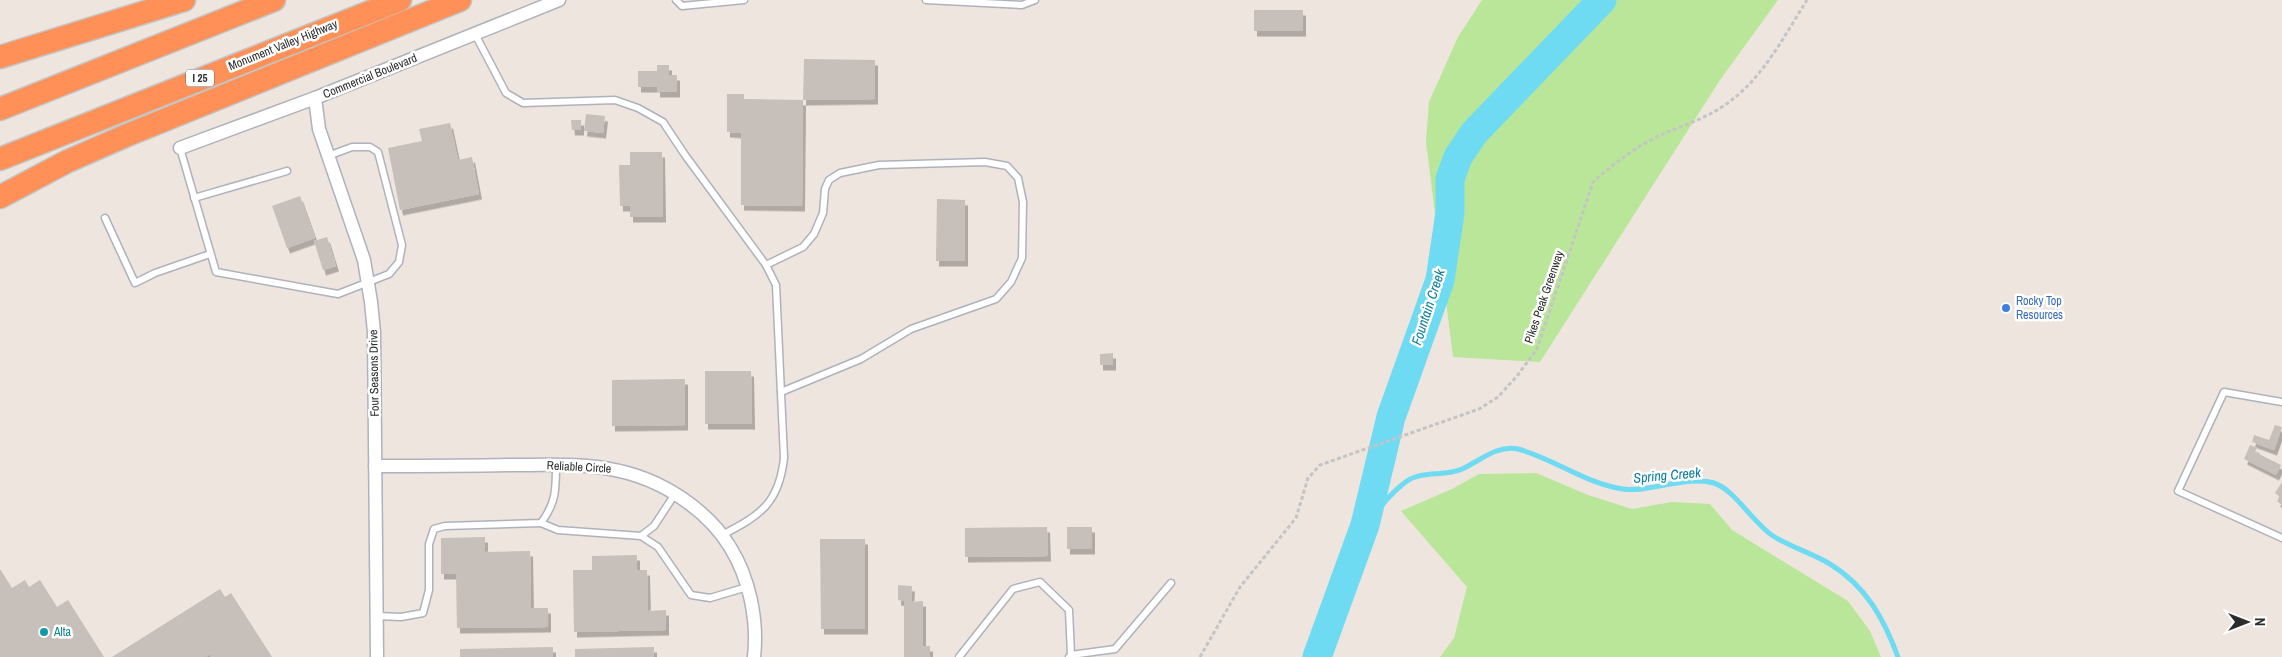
<svg xmlns="http://www.w3.org/2000/svg" width="2282" height="657" font-family="'Archivo Narrow',sans-serif">
  <defs>
    <filter id="shadow"><feDropShadow dx="3" dy="5.5" stdDeviation="0" flood-color="#0004"/></filter>
  </defs>
  <rect width="100%" height="100%" fill="#eee5de"/>
  <g fill="#bae699">
    <polygon points="1482,0 1778,0 1720,80 1540,362 1453,357 1426,142 1429,102 1458,37"/>
    <polygon points="1536,473 1588,495 1632,509 1672,502 1710,504 1732,530 1848,601 1870,631 1881,657 1440,657 1454,638 1467,587 1401,511 1452,489 1479,474"/>
  </g>
  <g fill="none" stroke-linecap="round" stroke-linejoin="round">
    <path stroke="#6edbf2" stroke-width="5" d="M 1365,525 C 1378,510 1391,492 1407,481 C 1423,470 1445,477 1462,469 C 1478,462 1498,444 1518,449 C 1553,458 1586,484 1623,489 C 1648,493 1688,475 1714,483 C 1734,489 1754,524 1773,536 C 1790,547 1812,553 1830,564 C 1866,586 1884,619 1898,657"/>
    <polyline stroke="#6edbf2" stroke-width="29" points="1317,657 1365,525 1391,417 1440,280 1450,213 1450,179 1458,157 1474,133 1602,0"/>
  </g>
  <g fill="#c6bfba" filter="url(#shadow)">
    <rect x="1254" y="10" width="49" height="21"/>
    <polygon points="804,59 875,60 875,99 803,100"/>
    <polygon points="657,65 669,65 669,75 677,75 677,92 657,92 657,87 638,87 638,71 657,71"/>
    <polygon points="727,94 744,94 744,99 803,100 802,206 741,205 741,133 727,132"/>
    <polygon points="586,114 605,116 603,133 584,131"/>
    <polygon points="571,120 581,120 581,130 572,130"/>
    <polygon points="450,123 458,160 472,157 479,194 400,210 388,148 422,141 419,129"/>
    <polygon points="630,152 662,152 663,217 630,217 630,206 620,206 619,165 630,165"/>
    <polygon points="300,196 315,238 287,248 272,206"/>
    <polygon points="937,199 965,200 965,261 936,261"/>
    <polygon points="327,237 336,266 323,270 314,241"/>
    <polygon points="1113,353 1113,365 1100,365 1100,354"/>
    <polygon points="705,371 751,371 752,424 705,424"/>
    <polygon points="685,379 685,425 612,426 612,380"/>
    <polygon points="2275,425 2282,427 2274,450 2252,442 2254,435 2269,440"/>
    <polygon points="2250,445 2257,448 2255,452 2281,465 2276,475 2244,459"/>
    <polygon points="2282,482 2282,505 2277,501 2280,497 2275,493"/>
    <polygon points="1047,527 1048,556 965,557 965,528"/>
    <rect x="1067" y="527" width="25" height="22"/>
    <polygon points="485,537 485,552 530,551 531,608 548,608 548,627 457,628 456,574 441,574 441,538"/>
    <polygon points="820,539 865,539 865,629 821,629"/>
    <polygon points="637,555 637,570 647,570 648,611 666,610 666,630 574,632 573,570 592,570 592,556"/>
    <polygon points="0,569 12,588 25,580 29,587 40,580 57,607 68,600 104,657 0,657"/>
    <polygon points="898,585 912,586 911,602 923,601 923,646 930,646 930,657 904,657 904,601 898,600"/>
    <polygon points="220,589 225,597 231,593 272,657 211,657 210,654 206,657 112,657"/>
    <polygon points="553,647 553,657 460,657 460,649"/>
    <polygon points="654,647 654,657 575,657 575,649"/>
  </g>
  <g fill="none" stroke-linecap="round" stroke-linejoin="round">
    <g stroke="#aeb2bc" stroke-width="9">
      <g id="lane">
        <polyline points="676,0 682,6 744,0"/>
        <polyline points="926,0 1022,5 1035,0"/>
        <path d="M 475,34 L 506,93 L 523,103 L 615,100 L 638,108 L 663,122 L 685,155 L 766,265 L 776,285 L 784,458 C 779,503 761,515 722,535"/>
        <polyline points="180,148 216,272 338,294 389,274 399,262 402,245 378,152 370,147 352,147 328,156"/>
        <polyline points="194,198 287,171"/>
        <polyline points="105,218 135,283 155,273 210,254"/>
        <polyline points="766,265 803,247 814,234 823,213 825,189 829,180 840,173 879,165 985,162 1007,166 1018,178 1023,202 1022,258 1011,282 996,299 911,329 861,359 781,392"/>
        <polyline points="2282,402 2224,392 2178,491 2282,538"/>
        <polyline points="541,523 558,530 641,536 654,526 675,494"/>
        <polyline points="641,536 658,547 691,595 710,598 747,587"/>
        <path d="M 377,616 L 401,617 L 423,613 L 429,590 L 429,544 L 434,529 L 445,526 L 541,523 C 556,503 556,490 556,465"/>
        <polyline points="1071,655 1115,649 1171,583"/>
        <polyline points="959,657 1013,589 1040,582 1069,610 1071,655 1069,657"/>
      </g>
    </g>
    <g stroke="#aeb2bc" stroke-width="15">
      <g id="street">
        <polyline points="315,98 319,129 364,260 371,302 374,332 377,657"/>
        <polyline points="180,148 315,98 559,0"/>
        <path d="M 375,466 C 419,466 464,466 508,465 C 573,465 627,460 683,499 C 702,512 718,527 730,547 C 750,579 758,621 754,657"/>
      </g>
    </g>
    <g stroke="#c4c4c4" stroke-width="25">
      <g id="highway">
        <polyline points="0,57 184,0"/>
        <polyline points="0,109 274,0"/>
        <polyline points="0,159 400,0"/>
        <polyline points="0,197 68,161 125,136 460,0"/>
      </g>
    </g>
    <path stroke="#c4c4c4" stroke-width="3" stroke-dasharray="4 2.5" stroke-linecap="butt" d="M 1200,657 L 1240,587 L 1296,518 L 1308,478 L 1320,465 L 1479,409 L 1498,397 L 1517,376 L 1537,349 L 1593,182 C 1613,164 1638,145 1663,134 C 1687,124 1713,116 1734,98 C 1765,74 1786,33 1807,0"/>
    <use href="#lane" stroke="#fff" stroke-width="6"/>
    <use href="#street" stroke="#fff" stroke-width="12"/>
    <use href="#highway" stroke="#ff9057" stroke-width="22"/>
  </g>
  <circle fill="#3f7fe0" stroke="#fff" stroke-width="2" cx="2006" cy="308" r="5"/>
  <circle fill="#0f9aa8" stroke="#fff" stroke-width="2" cx="44" cy="632" r="5"/>
  <g text-anchor="middle" stroke-width="5" stroke-linejoin="round" paint-order="stroke">
    <rect fill="#fff" stroke="#6b6b6b" stroke-width="1" x="186" y="69.5" width="28" height="17" rx="4"/>
    <g font-size="11" font-weight="bold" fill="#2c2c2c">
      <text x="200" y="82">I 25</text>
    </g>
    <g font-size="12" fill="#2c2c2c" stroke="#fff">
      <text transform="translate(283 45) rotate(-22)" y="4">Monument Valley Highway</text>
      <text transform="translate(370 76) rotate(-22)" y="4">Commercial Boulevard</text>
      <text transform="translate(1544 297) rotate(-71)" y="4">Pikes Peak Greenway</text>
      <text transform="translate(374 373) rotate(-91)" y="4">Four Seasons Drive</text>
      <text transform="translate(579 467) rotate(3)" y="4">Reliable Circle</text>
    </g>
    <g font-size="12" fill="#366cbe" stroke="#fff" text-anchor="start">
      <text x="2016" y="305">Rocky Top<tspan x="2016" dy="14">Resources</tspan></text>
    </g>
    <g font-size="12" fill="#0d838f" stroke="#fff" text-anchor="start">
      <text x="54" y="636">Alta</text>
    </g>
    <g font-size="14" font-style="italic" fill="#097ca2" stroke="#fff">
      <text transform="translate(1428 307) rotate(-72)" y="5">Fountain Creek</text>
      <text transform="translate(1667 475) rotate(-5)" y="5">Spring Creek</text>
    </g>
  </g>
  <g transform="translate(2247 622) rotate(90)" stroke="#ffffff" stroke-width="4" paint-order="stroke">
  <path d="M0-4L9 19L0 12L-9 19Z" fill="#2c2c2c"/>
  <text y="-8" font-size="14" font-weight="bold" text-anchor="middle" fill="#2c2c2c">N</text>
  </g>
</svg>
